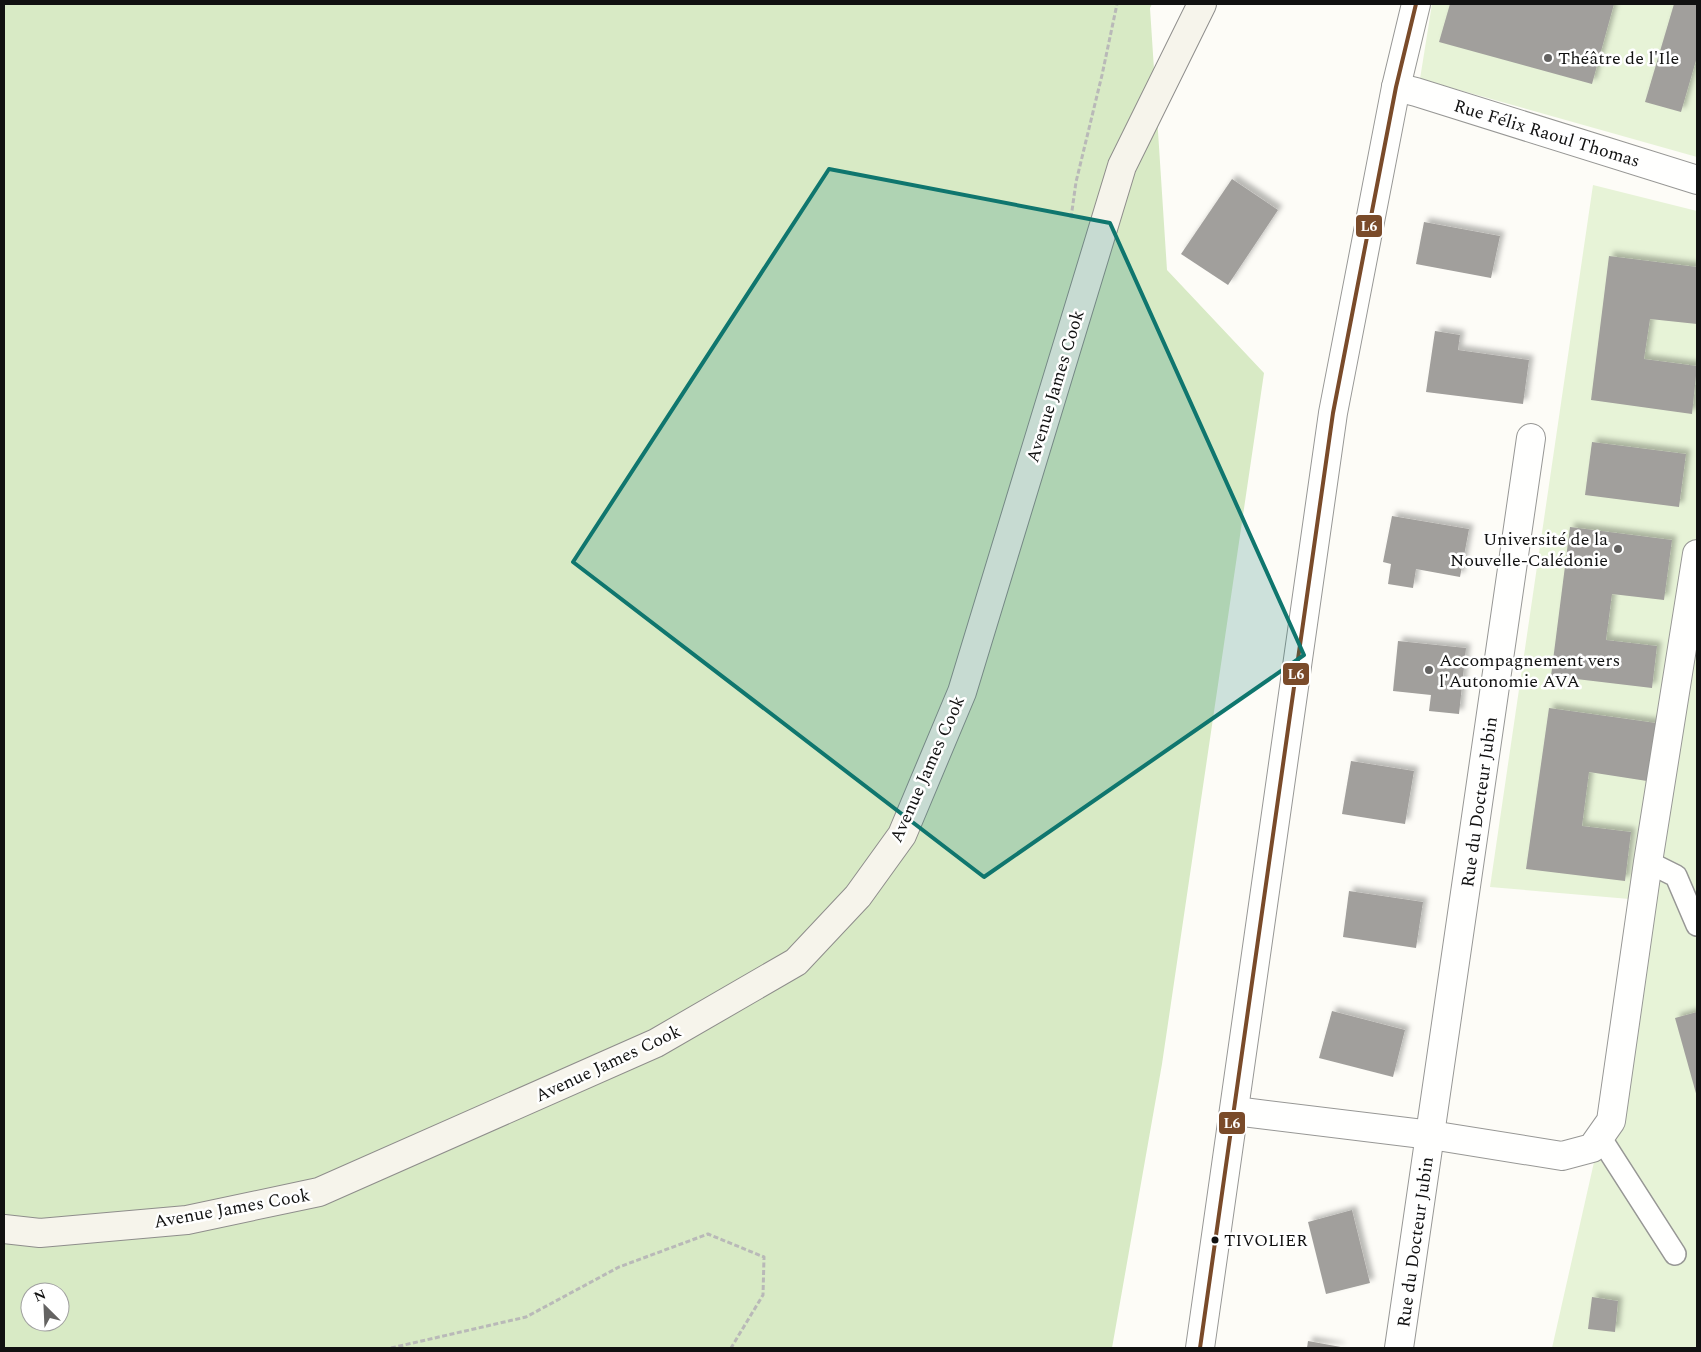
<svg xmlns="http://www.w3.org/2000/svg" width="1701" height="1352" font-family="Spectral,serif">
  <defs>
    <filter id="shadow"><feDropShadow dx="4.5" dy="-4.5" stdDeviation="2.5" flood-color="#0004"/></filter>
  </defs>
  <rect width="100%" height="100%" fill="#fdfcf7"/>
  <g fill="#e7f3d7">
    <polygon points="1432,4 1697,4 1697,157 1420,79"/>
    <polygon points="1593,185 1697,211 1697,1348 1552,1348 1653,901 1490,887"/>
  </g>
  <path fill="#d8eac5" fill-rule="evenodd" d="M 4,4 L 1152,4 L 1150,8 L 1167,270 L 1264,373 L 1162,1064 L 1112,1348 L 4,1348 ZM 30,1292 L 60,1292 L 60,1322 L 30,1322 Z"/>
  <g fill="#a19f9c" filter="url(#shadow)">
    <polygon points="1450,4 1614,4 1592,84 1439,42"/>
    <polygon points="1674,4 1697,4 1697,57 1681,112 1645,102"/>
    <polygon points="1232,179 1278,210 1228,285 1181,254"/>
    <polygon points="1424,222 1500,236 1491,278 1416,264"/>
    <polygon points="1609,256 1697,267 1697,324 1650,319 1644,359 1697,366 1692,414 1591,400"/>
    <polygon points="1435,331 1460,335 1458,350 1529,360 1523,404 1426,392"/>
    <polygon points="1592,442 1686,454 1679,507 1585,495"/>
    <polygon points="1392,516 1469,529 1460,577 1416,569 1413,588 1388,584 1391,564 1383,562"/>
    <polygon points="1570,527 1672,540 1664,600 1612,594 1606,640 1657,646 1652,688 1551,676"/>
    <polygon points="1398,641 1466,648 1459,714 1429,711 1431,695 1393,691"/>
    <polygon points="1549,708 1656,723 1647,781 1589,772 1582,826 1631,832 1625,881 1526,869"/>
    <polygon points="1351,761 1414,771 1405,824 1342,814"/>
    <polygon points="1349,891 1423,902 1416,948 1343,937"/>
    <polygon points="1332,1011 1405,1030 1393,1077 1319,1058"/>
    <polygon points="1697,1012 1697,1097 1675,1018"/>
    <polygon points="1352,1210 1370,1283 1326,1294 1308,1222"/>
    <polygon points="1592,1297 1618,1301 1615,1332 1588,1329"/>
    <polygon points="1308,1341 1341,1347 1341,1348 1307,1348"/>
  </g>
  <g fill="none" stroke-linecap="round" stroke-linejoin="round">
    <g stroke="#979795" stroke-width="24">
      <g id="service">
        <polyline points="1648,862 1676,876 1697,925"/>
        <polyline points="1600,1137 1675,1254"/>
      </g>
    </g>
    <g stroke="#979795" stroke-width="30">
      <g id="minor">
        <polyline points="1396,87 1416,92 1697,180"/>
        <polyline points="1235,1111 1431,1135 1562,1156 1592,1148 1611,1121 1648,862 1697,554"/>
        <polyline points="1399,1348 1531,438"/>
      </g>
    </g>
    <g stroke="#979795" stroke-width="30">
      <polyline id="tertiary" points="1200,1348 1333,413 1396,87 1416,4"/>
    </g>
    <g stroke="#8e8d8b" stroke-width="30">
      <polyline id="secondary" points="4,1229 40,1233 187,1220 319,1192 656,1043 796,962 858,896 902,835 962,692 1122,166 1202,4"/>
    </g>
    <g stroke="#b9b9b8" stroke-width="3" stroke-dasharray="5 2.5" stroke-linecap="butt">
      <polyline points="1071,218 1076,182 1102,75 1117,4"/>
      <polyline points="391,1348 526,1317 619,1267 708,1234 764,1257 763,1295 731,1348"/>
    </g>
    <use href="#service" stroke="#fffffe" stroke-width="21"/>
    <use href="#minor" stroke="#fffffe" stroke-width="28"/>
    <use href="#tertiary" stroke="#fffffe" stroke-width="28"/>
    <use href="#secondary" stroke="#f6f4eb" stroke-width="28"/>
    <g stroke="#fff" stroke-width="8">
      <polyline id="bus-1" points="1200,1348 1333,413 1396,87 1416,4"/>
    </g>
    <use href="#bus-1" stroke="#7a4b2a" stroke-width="4"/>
  </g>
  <path fill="#0f766e" fill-opacity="0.2" stroke="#0f766e" stroke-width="4" stroke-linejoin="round" d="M 829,169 L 1110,223 L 1304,655 L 984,877 L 573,562 Z"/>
  <g fill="#646362" stroke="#fff" stroke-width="2">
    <circle cx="1548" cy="58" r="5"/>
    <circle cx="1618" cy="549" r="5"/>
    <circle cx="1429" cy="670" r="5"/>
  </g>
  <circle fill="#111" stroke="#fff" stroke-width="2" cx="1215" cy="1240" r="4.5"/>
  <g text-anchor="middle" stroke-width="5" stroke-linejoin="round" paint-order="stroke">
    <g font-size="17" fill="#111" stroke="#fff" text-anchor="start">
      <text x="1224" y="1246">TIVOLIER</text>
    </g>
    <g font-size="18" fill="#111" stroke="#fff" text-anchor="start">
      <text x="1558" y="64">Théâtre de l'Ile</text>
      <text x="1608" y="545" text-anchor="end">Université de la<tspan x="1608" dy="21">Nouvelle-Calédonie</tspan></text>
      <text x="1439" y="666">Accompagnement vers<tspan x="1439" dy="21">l'Autonomie AVA</tspan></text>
    </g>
    <g font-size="18" fill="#111" stroke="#fff">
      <text transform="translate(1547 133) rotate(17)" y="6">Rue Félix Raoul Thomas</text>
      <text transform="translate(1055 386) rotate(-73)" y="6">Avenue James Cook</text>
      <text transform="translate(927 769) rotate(-66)" y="6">Avenue James Cook</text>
      <text transform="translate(1479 802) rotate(-82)" y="6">Rue du Docteur Jubin</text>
      <text transform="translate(608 1063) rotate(-25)" y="6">Avenue James Cook</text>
      <text transform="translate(232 1208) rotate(-10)" y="6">Avenue James Cook</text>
      <text transform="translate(1415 1242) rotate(-82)" y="6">Rue du Docteur Jubin</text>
    </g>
  </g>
  <g stroke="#fff" stroke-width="2">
    <rect x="1355" y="214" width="28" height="24" rx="5" fill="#7a4b2a"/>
    <rect x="1282" y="662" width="28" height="24" rx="5" fill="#7a4b2a"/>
    <rect x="1218" y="1111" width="28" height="24" rx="5" fill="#7a4b2a"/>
  </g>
  <g font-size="14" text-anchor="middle" font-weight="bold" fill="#fff">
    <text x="1369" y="231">L6</text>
    <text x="1296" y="679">L6</text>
    <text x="1232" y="1128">L6</text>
  </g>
  <rect width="1701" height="1352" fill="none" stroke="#111111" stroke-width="10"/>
  <g transform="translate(45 1307) rotate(336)"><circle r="24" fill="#ffffff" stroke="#a0a0a0"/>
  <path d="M0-4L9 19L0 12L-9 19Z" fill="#646362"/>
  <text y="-8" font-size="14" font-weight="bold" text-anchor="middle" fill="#111111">N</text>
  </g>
</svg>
